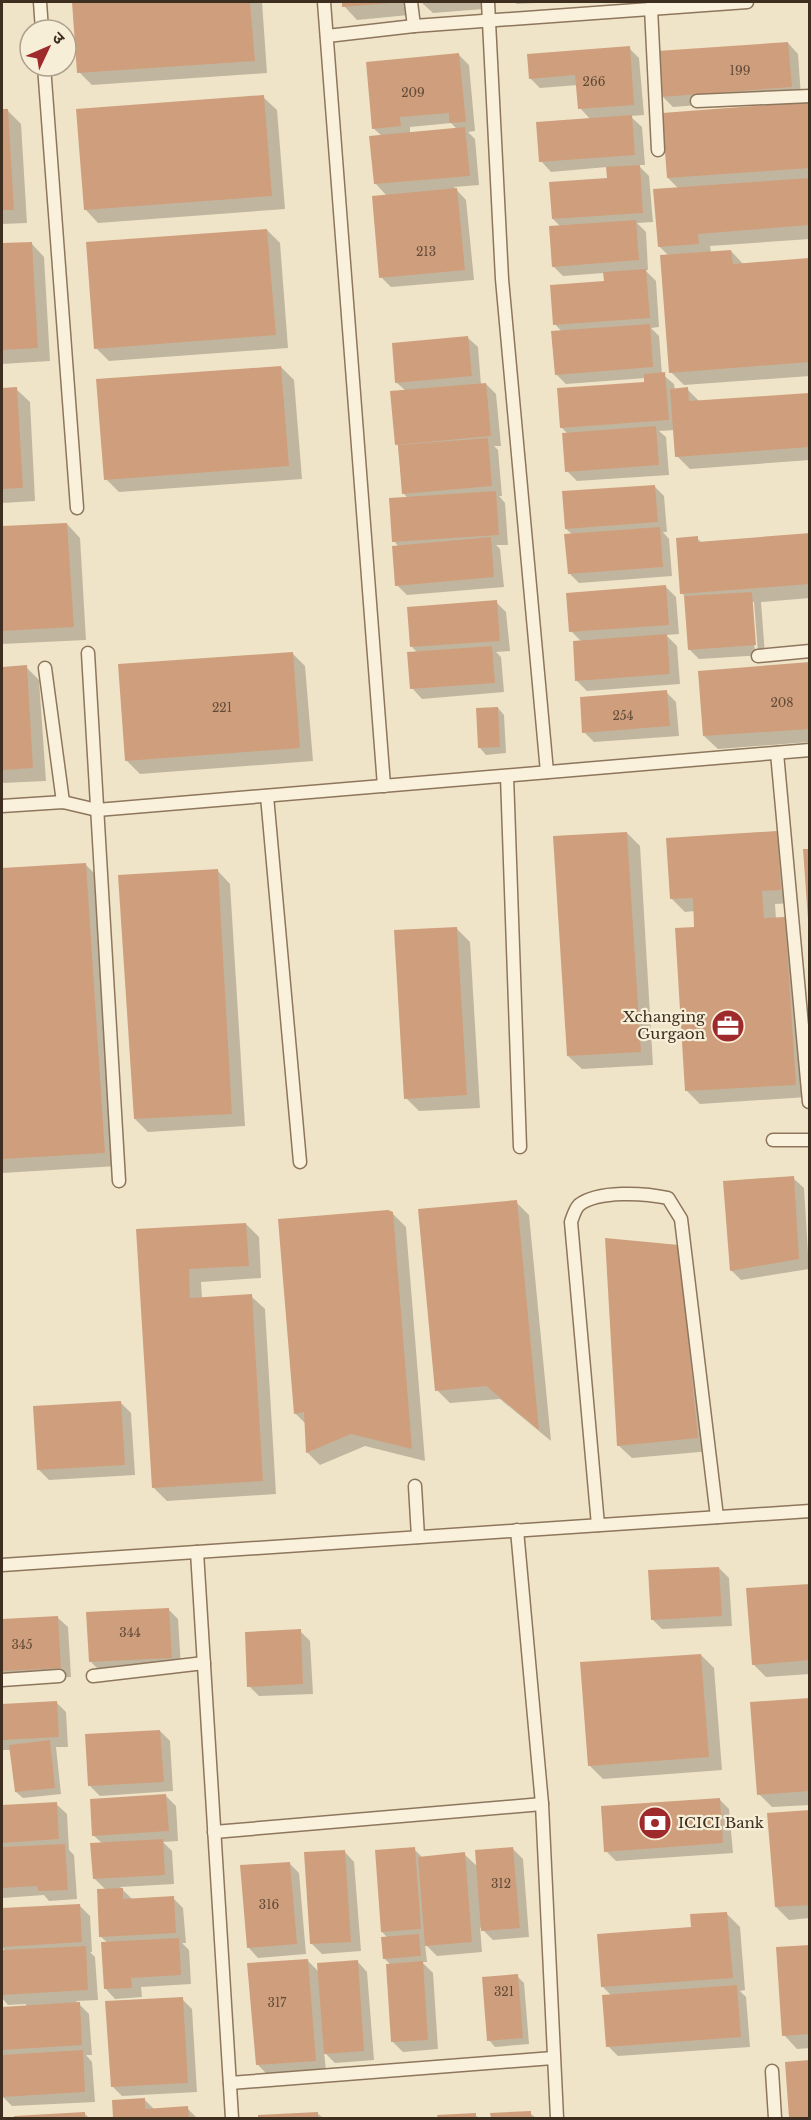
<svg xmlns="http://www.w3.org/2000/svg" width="811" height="2120" font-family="'Libre Baskerville','Noto Sans Devanagari',serif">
  <rect width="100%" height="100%" fill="#f0e4c8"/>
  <g fill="#0003" fill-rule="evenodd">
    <polygon points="74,2 262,2 267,73 92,85 79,72"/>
    <polygon points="343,2 408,2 409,15 357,20 344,6"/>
    <polygon points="421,2 483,2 483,9 433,13"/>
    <polygon points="514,2 554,2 517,4"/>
    <polygon points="788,43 798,54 801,97 673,107 663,97"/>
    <polygon points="629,48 639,58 644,115 630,116 642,127 645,165 638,165 649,176 653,222 637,223 646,232 648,270 645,270 656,281 659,327 651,328 659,336 662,374 674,384 675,390 687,389 700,402 808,394 810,460 690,469 677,456 675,430 659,431 666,437 669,475 577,481 567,471 568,434 561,427 646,383 646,378 566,384 556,374 562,332 555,324 605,282 604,273 563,276 553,266 561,227 553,219 608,180 607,167 551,172 541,161 591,120 580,108 578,85 540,88 530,78"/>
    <path d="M 459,55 L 469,65 L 475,131 L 468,132 L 475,139 L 479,185 L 454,187 L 466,200 L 474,280 L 391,287 L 381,277 L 387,196 L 375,183 L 382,136 L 373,128 ZM 451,123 L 458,130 L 410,134 L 410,127 Z"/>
    <polygon points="263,97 277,110 285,209 98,223 85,209"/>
    <polygon points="808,104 810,105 810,239 710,246 711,253 731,251 744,265 808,260 810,261 810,376 684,385 671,372 669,256 659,246 679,189 668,178"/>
    <polygon points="2,111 8,111 21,124 27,223 2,224"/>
    <polygon points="267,230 280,243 288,348 109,361 96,348"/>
    <polygon points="31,243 44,257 50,361 2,364 2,245"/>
    <polygon points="467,337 478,347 481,385 486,384 496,394 501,446 494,446 498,450 502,496 499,496 505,503 508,545 496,545 500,549 504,587 407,595 397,585 399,547 394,541 408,498 403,493 392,393 406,391 397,383"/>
    <polygon points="281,367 294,380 302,479 119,492 106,479"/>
    <polygon points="2,389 16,389 30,402 35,501 2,503"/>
    <polygon points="654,486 664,496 667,532 663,532 669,539 672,576 579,583 569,573 573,535 566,529"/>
    <polygon points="67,524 80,538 86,640 2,644 2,528"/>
    <path d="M 810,535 L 810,598 L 761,602 L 765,655 L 699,659 L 689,649 L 685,597 L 682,593 L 697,538 L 702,543 ZM 751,602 L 754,602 L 758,653 L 755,653 Z"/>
    <polygon points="666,587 676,597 679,634 666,635 677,646 680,684 587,691 577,681 582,642 571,631"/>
    <polygon points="496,602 506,612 510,651 496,652 501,657 504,692 422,699 412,688 418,653 412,647"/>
    <polygon points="292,653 305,666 313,761 140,774 127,761"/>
    <polygon points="810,664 810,742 718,749 704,736"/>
    <polygon points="26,667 39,680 46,781 2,783 2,668"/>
    <polygon points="666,692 676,702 679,736 594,742 584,732"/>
    <polygon points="498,708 504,715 506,753 486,755 480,748"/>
    <polygon points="627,833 640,846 653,1065 582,1069 568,1056"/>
    <polygon points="776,833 790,846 793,903 775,904 776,919 785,919 798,932 808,1097 700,1104 687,1091 696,929 695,911 685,912 671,898"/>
    <polygon points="86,865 99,878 117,1166 2,1173 2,869"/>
    <polygon points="217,870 230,884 245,1126 148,1132 135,1119"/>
    <polygon points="456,928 470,942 480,1108 419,1111 406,1098"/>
    <polygon points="793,1178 804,1188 809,1269 741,1280 731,1270"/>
    <polygon points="516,1202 529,1215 551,1441 500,1399 450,1403 437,1390"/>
    <polygon points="392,1213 406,1227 425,1461 365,1446 320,1465 307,1452 306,1424 295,1413"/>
    <polygon points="246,1224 259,1237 261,1278 201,1282 202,1298 251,1296 265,1309 276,1494 167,1501 153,1487 138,1230"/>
    <polygon points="678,1246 711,1451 632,1458 618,1445"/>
    <polygon points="121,1403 131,1413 135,1475 49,1480 39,1470"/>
    <polygon points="719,1568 729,1578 732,1626 662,1629 652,1619"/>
    <polygon points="810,1585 810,1674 766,1677 753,1664"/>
    <polygon points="168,1609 178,1619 181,1667 101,1672 91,1662"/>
    <polygon points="57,1617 68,1627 71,1677 12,1681 2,1671 2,1620"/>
    <polygon points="300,1631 310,1641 313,1694 259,1696 249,1686"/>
    <polygon points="701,1655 714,1668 722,1770 603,1779 589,1765"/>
    <polygon points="810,1699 810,1805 772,1807 759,1794"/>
    <polygon points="56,1702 66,1712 68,1747 56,1747 61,1794 23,1798 16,1792 12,1750 2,1750 2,1705"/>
    <polygon points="160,1731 170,1741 173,1791 100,1796 90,1786"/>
    <polygon points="166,1796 176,1806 178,1841 163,1842 172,1851 174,1884 120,1887 133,1900 173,1898 183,1908 186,1943 182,1943 189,1950 191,1984 141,1987 142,1997 115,1999 105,1988 108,1943 101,1937 106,1890 94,1878 103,1844 93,1835"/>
    <polygon points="719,1799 729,1809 733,1853 616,1861 606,1851"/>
    <polygon points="56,1804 67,1814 69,1850 74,1855 77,1899 49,1901 44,1895 2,1898 2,1807"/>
    <polygon points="810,1812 810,1918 789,1920 776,1907"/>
    <polygon points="414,1849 423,1858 464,1854 478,1867 513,1849 523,1859 529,1937 493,1940 480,1927 482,1952 437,1956 425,1944 427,1962 422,1962 433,1973 438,2049 403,2052 393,2042 391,1965 384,1958 388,1938 382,1932"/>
    <polygon points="344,1851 354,1862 361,1951 322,1954 312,1944"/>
    <polygon points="289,1863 299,1873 306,1954 258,1958 248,1947"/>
    <polygon points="79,1905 90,1916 92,1952 90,1952 95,1957 98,2000 76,2001 89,2014 92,2055 86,2055 92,2062 95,2102 12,2106 2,2096 2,2056 4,2056 2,2054 2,2008 26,2007 26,2004 8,2005 2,1998 2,1952 6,1952 2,1947 2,1910"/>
    <polygon points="727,1914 740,1927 745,1990 740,1991 746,1997 750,2047 618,2056 608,2046 612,1996 602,1986 692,1928"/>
    <polygon points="810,1946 810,2048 797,2049 784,2035"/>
    <polygon points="307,1960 319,1972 357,1961 367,1972 374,2060 335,2063 324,2052 326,2070 268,2075 258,2065"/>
    <polygon points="517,1976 524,1983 529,2044 495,2047 489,2040"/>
    <polygon points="182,1999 192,2009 197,2092 122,2096 112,2086"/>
    <polygon points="144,2099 155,2110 187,2108 197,2118 115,2118 114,2101"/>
    <polygon points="84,2113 89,2118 16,2118 15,2117"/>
    <polygon points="317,2113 323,2118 259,2118 259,2116"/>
    <polygon points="530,2113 536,2118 492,2118 492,2115"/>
    <polygon points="475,2115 479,2118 439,2118 439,2117"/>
  </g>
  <g fill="#cf9f7d">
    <polygon points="72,2 250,2 255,61 77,73"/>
    <polygon points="342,2 391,2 391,3 342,7"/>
    <polygon points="788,42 792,87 661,97 657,51"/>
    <polygon points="630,46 634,105 578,109 575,75 529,79 527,54"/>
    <polygon points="459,53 466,122 449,123 449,113 400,117 401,126 372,129 366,62"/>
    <polygon points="264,95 272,196 84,210 76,109"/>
    <polygon points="808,102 810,168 667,178 662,113"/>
    <polygon points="2,109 8,109 14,210 2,210"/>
    <polygon points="632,115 635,155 539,162 536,122"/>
    <polygon points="465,127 470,176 374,184 369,136"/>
    <polygon points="640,165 643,213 552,219 549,182 607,178 606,167"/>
    <polygon points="810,178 810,225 698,234 699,244 658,247 653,189"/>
    <polygon points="457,188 465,270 379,278 372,196"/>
    <polygon points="636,220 639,260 552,267 549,226"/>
    <polygon points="267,229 276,335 94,349 86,242"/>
    <polygon points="32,242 38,348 2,350 2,243"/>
    <polygon points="731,250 733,264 809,258 810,362 669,373 660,255"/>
    <polygon points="646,269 650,318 553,325 550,285 604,281 603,272"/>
    <polygon points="650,324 653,367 555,375 551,331"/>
    <polygon points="468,336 472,376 395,383 392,343"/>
    <polygon points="281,366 289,466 104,480 96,379"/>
    <polygon points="665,372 669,420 560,428 557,388 644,382 644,374"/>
    <polygon points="486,383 491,436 395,445 390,391"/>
    <polygon points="17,387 23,488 2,489 2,388"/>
    <polygon points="688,387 689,401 809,393 810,447 675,457 670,389"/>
    <polygon points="656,426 659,465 565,472 562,433"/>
    <polygon points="488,438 492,486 402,494 398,445"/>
    <polygon points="655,485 658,522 565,529 562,491"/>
    <polygon points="496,491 499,535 392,542 389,498"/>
    <polygon points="67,523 74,627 2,631 2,526"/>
    <polygon points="660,527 663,567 568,574 564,534"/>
    <polygon points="810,533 810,584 680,594 676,538 698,536 698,542"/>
    <polygon points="491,537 494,577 395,586 392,546"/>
    <polygon points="666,585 669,625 569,632 566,593"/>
    <polygon points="752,592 756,645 688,650 684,596"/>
    <polygon points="497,600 500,641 410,647 407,607"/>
    <polygon points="667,634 670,674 575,681 573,641"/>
    <polygon points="492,646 495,683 410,689 407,652"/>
    <polygon points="293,652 300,748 125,761 118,664"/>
    <polygon points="810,662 810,729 703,736 698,671"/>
    <polygon points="27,665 33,768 2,770 2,667"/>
    <polygon points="667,690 670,726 582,733 580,697"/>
    <polygon points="498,707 500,747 478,748 476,708"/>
    <polygon points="777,831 781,890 762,891 764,918 785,917 796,1085 685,1091 675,928 694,927 693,898 670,899 666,838"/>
    <polygon points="627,832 641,1052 567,1056 553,836"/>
    <polygon points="803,849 810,849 810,920 808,920"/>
    <polygon points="86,863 105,1153 2,1159 2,868"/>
    <polygon points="218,869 232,1114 134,1119 118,875"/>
    <polygon points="457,927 467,1095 404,1099 394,930"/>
    <polygon points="794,1176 799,1259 730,1271 723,1181"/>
    <polygon points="517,1200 539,1430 486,1386 435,1391 418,1209"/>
    <polygon points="388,1210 393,1212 412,1449 351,1434 306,1453 304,1412 294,1414 278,1219"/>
    <polygon points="246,1223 249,1266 189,1269 190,1298 252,1294 263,1481 152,1488 136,1229"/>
    <polygon points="605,1238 679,1245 698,1438 617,1446"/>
    <polygon points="121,1401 125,1465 37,1470 33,1406"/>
    <polygon points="719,1567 722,1616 651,1620 648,1570"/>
    <polygon points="810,1584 810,1660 752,1665 746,1588"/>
    <polygon points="169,1608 172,1658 89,1662 86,1612"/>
    <polygon points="58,1616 61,1668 2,1671 2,1619"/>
    <polygon points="301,1629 303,1684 247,1687 245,1632"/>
    <polygon points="701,1654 709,1757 588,1766 580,1662"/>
    <polygon points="810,1698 810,1791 757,1795 750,1702"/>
    <polygon points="57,1701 59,1737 2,1740 2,1704"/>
    <polygon points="160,1730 164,1782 88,1786 85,1734"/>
    <polygon points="50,1740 55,1788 15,1792 9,1745"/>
    <polygon points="166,1794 169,1831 92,1836 90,1799"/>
    <polygon points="720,1798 723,1843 604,1852 601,1806"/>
    <polygon points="57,1802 59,1839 2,1843 2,1805"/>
    <polygon points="810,1810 810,1905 775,1907 767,1813"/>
    <polygon points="163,1839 165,1875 93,1879 90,1843"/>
    <polygon points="65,1844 68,1890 38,1891 37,1886 2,1888 2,1847"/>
    <polygon points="415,1847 421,1929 381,1932 375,1850"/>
    <polygon points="513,1847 520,1928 481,1931 475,1850"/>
    <polygon points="345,1850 351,1942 310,1944 304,1852"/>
    <polygon points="465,1852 472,1942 425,1946 418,1857"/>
    <polygon points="290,1862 297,1944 247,1948 240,1865"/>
    <polygon points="123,1888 123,1899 174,1896 176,1933 99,1937 97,1889"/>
    <polygon points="80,1904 82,1942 2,1947 2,1908"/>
    <polygon points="727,1912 733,1978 601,1987 597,1934 691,1927 690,1914"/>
    <polygon points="419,1934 421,1956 383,1959 381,1937"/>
    <polygon points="179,1938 181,1975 131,1978 132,1988 104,1989 101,1942"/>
    <polygon points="810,1945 810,2034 782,2036 776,1947"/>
    <polygon points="86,1946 88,1990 2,1995 2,1950"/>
    <polygon points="308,1959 316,2061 256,2065 247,1963"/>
    <polygon points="358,1960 364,2051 324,2054 317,1963"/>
    <polygon points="423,1961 428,2040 391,2042 386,1964"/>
    <polygon points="518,1974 523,2038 487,2041 482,1977"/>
    <polygon points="737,1985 741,2037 606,2047 602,1995"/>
    <polygon points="183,1997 188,2083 111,2087 105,2001"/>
    <polygon points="80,2002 82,2045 2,2050 2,2007"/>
    <polygon points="83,2050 85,2092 2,2097 2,2055"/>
    <polygon points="810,2060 810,2118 789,2118 785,2062"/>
    <polygon points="145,2098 145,2109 188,2106 189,2118 113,2118 112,2100"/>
    <polygon points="531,2111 531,2118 491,2118 490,2113"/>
    <polygon points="85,2112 85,2118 14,2118 14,2116"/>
    <polygon points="318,2112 318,2118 258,2118 258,2115"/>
    <polygon points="476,2113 476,2118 438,2118 437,2115"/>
  </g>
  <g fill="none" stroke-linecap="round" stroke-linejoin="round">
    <g stroke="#8d765c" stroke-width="15">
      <g id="service">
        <polyline points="40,2 42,30"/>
        <polyline points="324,2 384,786"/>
        <polyline points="411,2 414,26"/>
        <polyline points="488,2 502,279 547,772"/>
        <polyline points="651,8 658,150"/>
        <polyline points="327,36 414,26 747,2"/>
        <polyline points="44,66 77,508"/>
        <polyline points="697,101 810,96"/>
        <polyline points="88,653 119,1181"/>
        <polyline points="758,656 810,651"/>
        <polyline points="45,668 63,802"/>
        <polyline points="777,753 809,1102"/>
        <polyline points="507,776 520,1147"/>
        <polyline points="267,796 300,1162"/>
        <polyline points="2,806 63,802 97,810 810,750"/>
        <polyline points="773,1140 810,1140"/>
        <polyline points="415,1486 418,1537"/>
        <path d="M 598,1525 L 571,1222 C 573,1216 575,1209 579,1205 C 598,1190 645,1193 668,1198 L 681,1219 L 717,1517"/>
        <polyline points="517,1530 542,1804 557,2118"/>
        <polyline points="197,1552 232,2118"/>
        <polyline points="2,1565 810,1511"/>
        <polyline points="93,1676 204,1663"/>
        <polyline points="2,1680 59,1676"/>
        <polyline points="214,1832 542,1804"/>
        <polyline points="772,2071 775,2118"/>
        <polyline points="230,2083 553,2058"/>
      </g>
    </g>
    <use href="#service" stroke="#faf1dc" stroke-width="12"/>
  </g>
  <defs>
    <g id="office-disc" transform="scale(1.725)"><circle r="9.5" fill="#9e2a2b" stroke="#f7eed8"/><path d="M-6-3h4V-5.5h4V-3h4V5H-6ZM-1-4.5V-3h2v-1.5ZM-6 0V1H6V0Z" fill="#fff"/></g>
    <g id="bank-disc" transform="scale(1.725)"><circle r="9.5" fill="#9e2a2b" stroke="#f7eed8"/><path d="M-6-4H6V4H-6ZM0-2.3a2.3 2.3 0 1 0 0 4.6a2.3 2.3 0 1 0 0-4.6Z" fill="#fff"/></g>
  </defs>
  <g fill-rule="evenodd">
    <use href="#office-disc" x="728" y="1026"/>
    <use href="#bank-disc" x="655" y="1823"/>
  </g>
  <g text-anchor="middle" stroke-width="4.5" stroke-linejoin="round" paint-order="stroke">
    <g font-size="12" fill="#624a37">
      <text x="740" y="75">199</text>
      <text x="594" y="86">266</text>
      <text x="413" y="97">209</text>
      <text x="426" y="256">213</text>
      <text x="782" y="707">208</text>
      <text x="222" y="712">221</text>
      <text x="623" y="720">254</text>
      <text x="130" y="1637">344</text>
      <text x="22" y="1649">345</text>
      <text x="501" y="1888">312</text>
      <text x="269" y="1909">316</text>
      <text x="504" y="1996">321</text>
      <text x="277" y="2007">317</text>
    </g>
    <g font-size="15" fill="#3d2e20" stroke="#f7eed8" text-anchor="end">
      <text x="705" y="1022">Xchanging<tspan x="705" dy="17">Gurgaon</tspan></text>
      <text x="678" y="1828" text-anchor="start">ICICI Bank</text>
    </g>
  </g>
  <rect width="811" height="2120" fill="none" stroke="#3d2e20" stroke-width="6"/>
  <g transform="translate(48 48) rotate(46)"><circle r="28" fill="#f7eed8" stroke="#ada18e" stroke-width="1.5"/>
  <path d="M0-4.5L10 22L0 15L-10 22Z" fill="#9e2a2b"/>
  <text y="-9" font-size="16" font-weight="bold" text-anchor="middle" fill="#3d2e20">उ</text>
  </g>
</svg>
